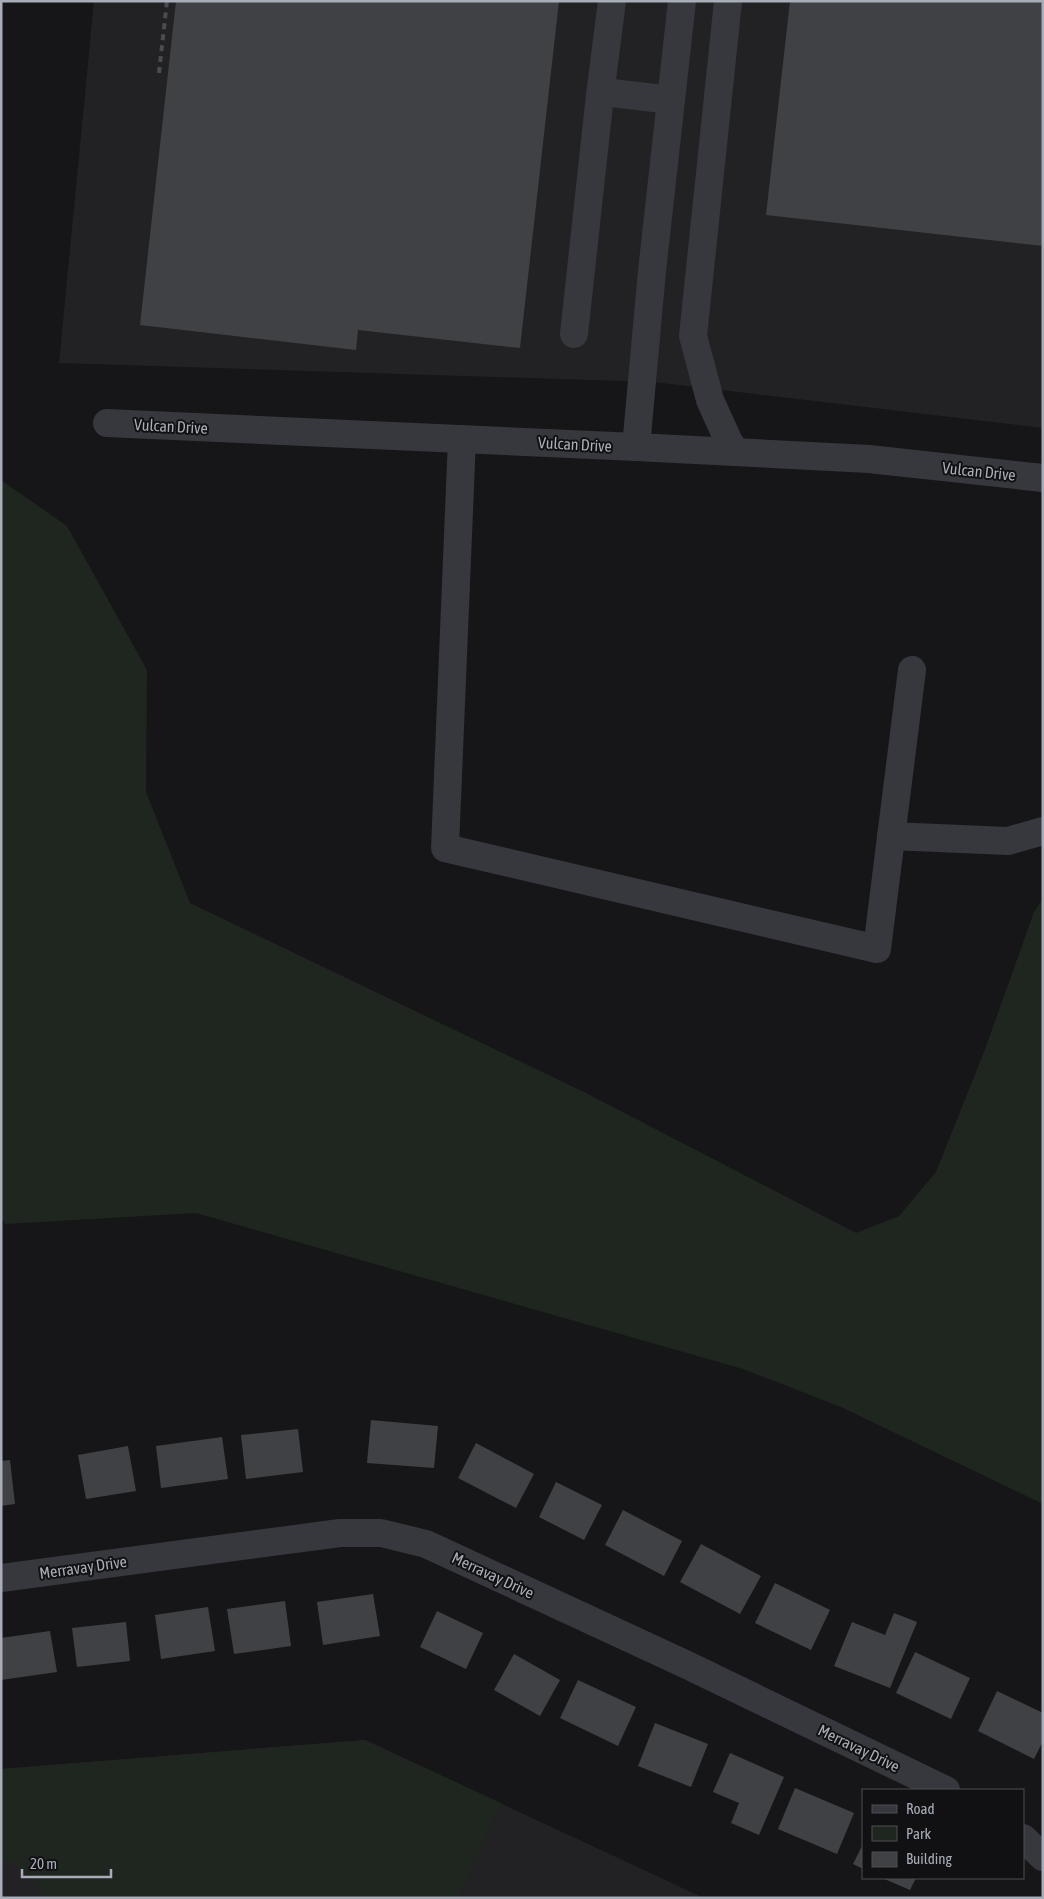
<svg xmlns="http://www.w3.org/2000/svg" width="1044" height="1899" font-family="'Asap Condensed',sans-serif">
  <rect width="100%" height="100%" fill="#161618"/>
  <g fill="#222225">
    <polygon points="94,1 1043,1 1043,428 653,382 59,363"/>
    <polygon points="365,1740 704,1898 1,1898 1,1769"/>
  </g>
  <g fill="#1e261f">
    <polygon points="1,480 67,526 147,670 146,792 190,903 584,1092 856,1233 899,1216 936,1172 984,1052 1034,912 1043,898 1043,1504 841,1407 743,1369 196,1213 5,1224 1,1216"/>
    <polygon points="365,1740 501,1803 458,1898 43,1898 37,1881 1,1854 1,1769"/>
  </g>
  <g fill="#404145">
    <polygon points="176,1 559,1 520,348 358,330 356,350 140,325"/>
    <polygon points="790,1 1043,1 1043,246 766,215"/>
    <polygon points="371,1420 438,1426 434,1468 367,1463"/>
    <polygon points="298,1429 303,1472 246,1479 241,1435"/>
    <polygon points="222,1437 228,1479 161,1488 156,1446"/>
    <polygon points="476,1443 534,1474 516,1508 458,1478"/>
    <polygon points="128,1446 136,1491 86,1499 78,1455"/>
    <polygon points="10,1460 15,1504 1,1506 1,1461"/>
    <polygon points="556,1482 602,1505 584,1540 539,1517"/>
    <polygon points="623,1510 682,1541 664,1576 605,1545"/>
    <polygon points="701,1544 761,1576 740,1614 680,1582"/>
    <polygon points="775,1583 830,1610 811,1650 755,1623"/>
    <polygon points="373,1594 380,1636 323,1645 317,1602"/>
    <polygon points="285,1601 291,1646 234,1654 227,1609"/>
    <polygon points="208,1607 215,1651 161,1659 155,1615"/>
    <polygon points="437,1611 483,1633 466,1669 420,1647"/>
    <polygon points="894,1613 917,1622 890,1688 834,1666 852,1622 885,1635"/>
    <polygon points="126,1622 130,1661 77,1667 72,1628"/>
    <polygon points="50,1631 57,1672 1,1680 1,1638"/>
    <polygon points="915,1652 970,1678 951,1719 896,1693"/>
    <polygon points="514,1654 560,1680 540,1716 494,1690"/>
    <polygon points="578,1680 636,1707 618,1746 560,1718"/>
    <polygon points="997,1691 1043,1713 1043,1741 1034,1759 978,1731"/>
    <polygon points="655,1723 708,1744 691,1787 638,1766"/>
    <polygon points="730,1753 784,1777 759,1835 731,1823 739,1803 713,1792"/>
    <polygon points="795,1788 854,1813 837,1854 778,1829"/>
    <polygon points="863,1844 863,1869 853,1864"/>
    <polygon points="882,1878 916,1878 910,1890"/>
  </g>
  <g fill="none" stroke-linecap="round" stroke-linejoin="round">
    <g stroke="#37383d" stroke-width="28">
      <polyline points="728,1 693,336 710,400 729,442 736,452"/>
      <polyline points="600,95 612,1"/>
      <polyline points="574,334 600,95 606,93 612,93 671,100"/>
      <polyline points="107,423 636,447 869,459 1043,478"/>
      <polyline points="462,439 445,848 877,949 912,670"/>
      <polyline points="636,447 652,271 682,1"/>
      <polyline points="891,836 1008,841 1043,831"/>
      <polyline points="1,1578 340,1533 381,1533 426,1544 685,1664 946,1790"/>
      <polyline points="1023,1838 1043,1857"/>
    </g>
    <polyline stroke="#4a4c52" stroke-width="4" stroke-dasharray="6 5" stroke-linecap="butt" points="159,73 167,1"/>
  </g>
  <g text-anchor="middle" stroke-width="4" stroke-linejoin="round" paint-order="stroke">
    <g font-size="16" fill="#a8adb8" stroke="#111113">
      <text transform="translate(171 426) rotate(3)" y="6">Vulcan Drive</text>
      <text transform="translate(575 444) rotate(3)" y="6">Vulcan Drive</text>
      <text transform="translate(979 471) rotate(6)" y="6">Vulcan Drive</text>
      <text transform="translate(83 1567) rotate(-8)" y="6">Merravay Drive</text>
      <text transform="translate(493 1575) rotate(25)" y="6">Merravay Drive</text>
      <text transform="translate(859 1748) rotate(26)" y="6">Merravay Drive</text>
    </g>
  </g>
  <rect width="1044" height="1899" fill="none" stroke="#a8adb8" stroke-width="5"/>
  <rect x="862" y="1789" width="162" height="90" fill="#111113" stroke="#4d4f55"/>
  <rect x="872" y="1805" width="25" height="8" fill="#37383d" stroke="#4d4f55"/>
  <text x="906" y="1814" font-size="15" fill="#a8adb8">Road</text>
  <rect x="872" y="1826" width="25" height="15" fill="#1e261f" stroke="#4d4f55"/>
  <text x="906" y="1839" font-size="15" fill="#a8adb8">Park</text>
  <rect x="872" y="1852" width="25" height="15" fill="#404145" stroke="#4d4f55"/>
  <text x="906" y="1864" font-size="15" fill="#a8adb8">Building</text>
  <path d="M22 1869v8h89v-8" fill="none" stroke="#a8adb8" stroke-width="2.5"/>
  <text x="30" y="1869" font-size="15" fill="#a8adb8" stroke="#111113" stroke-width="4" paint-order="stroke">20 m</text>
</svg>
